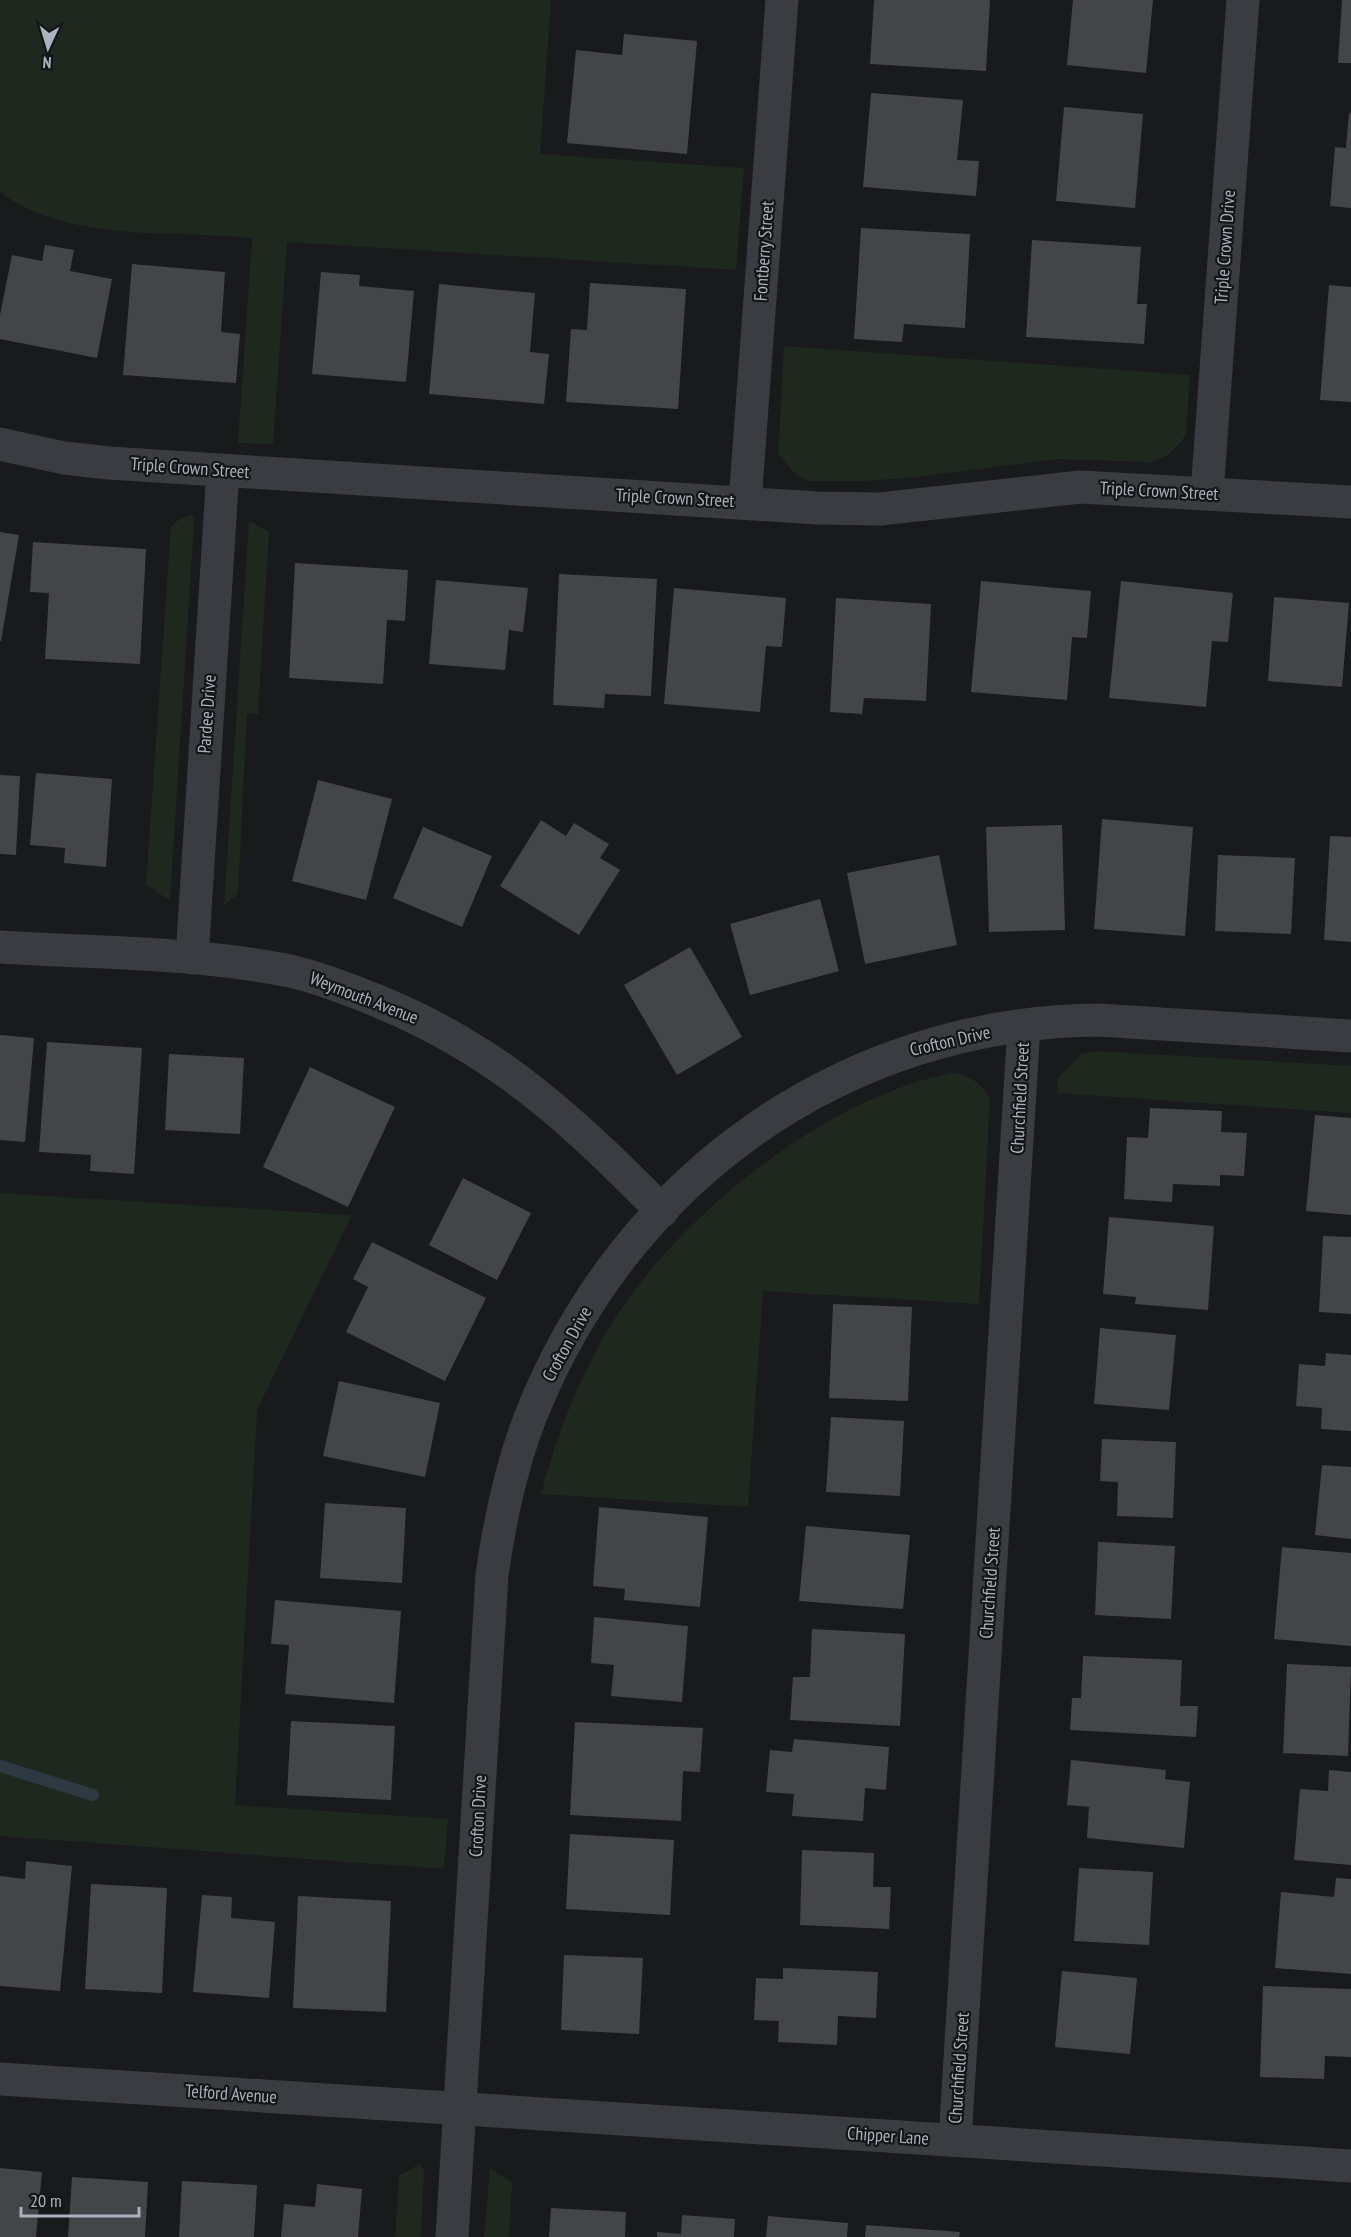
<svg xmlns="http://www.w3.org/2000/svg" width="1351" height="2237" font-family="'PT Sans Narrow',sans-serif">
  <rect width="100%" height="100%" fill="#191a1c"/>
  <g fill="#1f281f">
    <path d="M 0,0 L 551,0 L 540,154 L 744,168 L 736,270 L 287,242 L 273,444 L 238,443 L 252,238 C 174,230 66,243 0,192 Z"/>
    <path d="M 784,346 L 1190,375 L 1186,433 C 1180,447 1164,460 1150,462 L 1057,459 L 916,477 L 866,481 L 810,481 L 797,476 L 778,454 Z"/>
    <polygon points="193,515 194,523 170,901 146,884 171,526 181,518"/>
    <polygon points="249,521 269,532 258,714 247,714 238,894 224,905"/>
    <polygon points="1096,1051 1351,1066 1351,1113 1057,1093 1058,1078 1081,1054"/>
    <path d="M 953,1073 C 967,1074 986,1085 990,1100 L 979,1304 L 763,1291 L 748,1507 L 541,1494 C 556,1436 579,1378 610,1326 C 676,1218 826,1096 953,1073 Z"/>
    <polygon points="0,1193 352,1215 257,1410 235,1805 448,1819 444,1869 0,1836"/>
    <polygon points="421,2163 424,2172 421,2237 395,2237 399,2176"/>
    <polygon points="490,2168 512,2183 509,2237 484,2237"/>
  </g>
  <g fill="none" stroke-linecap="round" stroke-linejoin="round">
    <polyline stroke="#2e3a42" stroke-width="12" points="0,1766 93,1795"/>
  </g>
  <g fill="#434549">
    <polygon points="874,0 990,0 986,71 870,64"/>
    <polygon points="1073,0 1153,0 1146,73 1067,65"/>
    <polygon points="1342,0 1351,0 1351,63 1338,63"/>
    <polygon points="624,34 697,41 687,154 567,143 576,50 622,55"/>
    <polygon points="871,93 963,100 957,160 979,161 976,196 863,187"/>
    <polygon points="1064,107 1143,114 1135,208 1056,201"/>
    <polygon points="1349,113 1351,114 1351,208 1330,206 1335,147 1346,148"/>
    <polygon points="861,228 970,234 965,328 904,324 902,342 854,339"/>
    <polygon points="1032,240 1141,247 1137,304 1147,304 1144,344 1026,337"/>
    <polygon points="45,245 74,250 70,271 112,279 97,358 0,339 0,315 12,255 42,261"/>
    <polygon points="132,264 225,272 221,332 240,334 236,383 123,375"/>
    <polygon points="321,272 360,275 359,286 414,291 406,382 312,374"/>
    <polygon points="590,283 686,289 678,409 566,402 571,329 587,330"/>
    <polygon points="439,284 535,293 530,352 549,354 544,404 429,394"/>
    <polygon points="1329,285 1351,287 1351,402 1320,400"/>
    <polygon points="0,532 19,535 1,641 0,641"/>
    <polygon points="33,542 146,549 140,664 45,659 49,593 30,592"/>
    <polygon points="295,563 408,570 405,621 387,620 383,684 289,678"/>
    <polygon points="559,574 657,579 651,696 605,694 604,708 553,705"/>
    <polygon points="436,580 528,588 523,632 509,630 505,670 429,664"/>
    <polygon points="981,581 1091,591 1087,638 1072,637 1067,700 971,692"/>
    <polygon points="1121,581 1233,593 1228,642 1212,641 1206,707 1109,698"/>
    <polygon points="674,588 786,598 782,647 766,646 760,712 664,704"/>
    <polygon points="1274,597 1349,603 1342,687 1268,681"/>
    <polygon points="836,598 931,604 926,701 864,698 862,714 830,712"/>
    <polygon points="36,773 112,779 106,867 64,863 65,848 30,845"/>
    <polygon points="0,775 20,776 16,855 0,854"/>
    <polygon points="318,780 392,799 366,900 292,881"/>
    <polygon points="1102,819 1193,827 1185,936 1094,929"/>
    <polygon points="541,820 566,836 574,823 609,844 600,858 620,870 579,935 500,886"/>
    <polygon points="1062,825 1065,930 989,932 986,827"/>
    <polygon points="423,827 492,856 462,927 393,898"/>
    <polygon points="1330,836 1351,837 1351,942 1324,940"/>
    <polygon points="939,855 957,945 865,964 847,873"/>
    <polygon points="1218,855 1295,858 1291,934 1215,931"/>
    <polygon points="820,899 839,971 750,995 730,924"/>
    <polygon points="690,947 742,1037 677,1075 624,985"/>
    <polygon points="0,1035 34,1038 25,1142 0,1140"/>
    <polygon points="47,1042 142,1048 134,1174 90,1171 91,1155 39,1152"/>
    <polygon points="169,1054 244,1058 240,1134 165,1130"/>
    <polygon points="310,1067 395,1107 348,1207 263,1167"/>
    <polygon points="1150,1108 1222,1111 1221,1132 1247,1133 1244,1176 1220,1175 1220,1186 1173,1184 1172,1202 1124,1199 1127,1137 1148,1138"/>
    <polygon points="1315,1115 1351,1118 1351,1215 1306,1211"/>
    <polygon points="463,1178 531,1213 497,1280 429,1245"/>
    <polygon points="1109,1217 1214,1226 1208,1310 1135,1304 1136,1297 1103,1294"/>
    <polygon points="1323,1236 1351,1237 1351,1314 1319,1312"/>
    <polygon points="372,1242 486,1298 445,1381 346,1332 368,1287 353,1279"/>
    <polygon points="833,1304 912,1307 908,1401 829,1398"/>
    <polygon points="1100,1328 1176,1335 1169,1410 1094,1404"/>
    <polygon points="1326,1353 1351,1355 1351,1431 1321,1429 1322,1408 1296,1406 1299,1364 1325,1366"/>
    <polygon points="339,1381 440,1403 425,1477 323,1456"/>
    <polygon points="831,1417 904,1421 900,1496 826,1492"/>
    <polygon points="1102,1439 1176,1442 1173,1518 1117,1516 1118,1482 1100,1481"/>
    <polygon points="1322,1465 1351,1467 1351,1539 1315,1535"/>
    <polygon points="325,1503 406,1508 402,1583 320,1578"/>
    <polygon points="599,1507 708,1517 700,1607 624,1600 625,1589 593,1586"/>
    <polygon points="806,1526 910,1535 903,1609 799,1601"/>
    <polygon points="1098,1542 1175,1546 1171,1619 1095,1615"/>
    <polygon points="1282,1547 1351,1553 1351,1646 1274,1639"/>
    <polygon points="275,1600 401,1611 394,1703 285,1694 289,1645 271,1644"/>
    <polygon points="594,1617 688,1626 682,1702 611,1696 614,1665 591,1663"/>
    <polygon points="812,1629 905,1634 900,1726 790,1720 793,1677 810,1677"/>
    <polygon points="1083,1656 1182,1660 1180,1706 1198,1706 1196,1737 1070,1730 1072,1698 1081,1698"/>
    <polygon points="1287,1664 1351,1667 1348,1756 1283,1753"/>
    <polygon points="291,1721 395,1726 391,1800 287,1795"/>
    <polygon points="575,1722 703,1728 700,1772 683,1771 681,1821 570,1815"/>
    <polygon points="794,1739 889,1747 886,1790 865,1788 863,1821 792,1816 794,1794 766,1792 770,1750 792,1752"/>
    <polygon points="1071,1760 1166,1770 1165,1779 1190,1782 1184,1848 1087,1838 1089,1807 1067,1805"/>
    <polygon points="1329,1770 1351,1772 1351,1865 1294,1860 1300,1789 1328,1791"/>
    <polygon points="570,1834 674,1840 670,1915 566,1909"/>
    <polygon points="802,1850 874,1853 873,1887 891,1887 889,1929 800,1925"/>
    <polygon points="26,1861 72,1866 60,1991 0,1986 0,1876 25,1879"/>
    <polygon points="1079,1868 1153,1872 1149,1945 1074,1941"/>
    <polygon points="1336,1878 1351,1879 1351,1974 1275,1968 1281,1892 1334,1897"/>
    <polygon points="91,1884 167,1888 162,1993 85,1989"/>
    <polygon points="202,1895 232,1897 231,1918 275,1922 269,1998 193,1992"/>
    <polygon points="298,1896 391,1901 386,2012 293,2008"/>
    <polygon points="564,1955 643,1958 639,2034 561,2030"/>
    <polygon points="783,1968 878,1972 876,2018 838,2016 837,2045 778,2042 779,2021 754,2020 756,1978 783,1979"/>
    <polygon points="1062,1971 1137,1978 1130,2054 1055,2047"/>
    <polygon points="1263,1986 1351,1989 1351,2057 1325,2056 1324,2079 1260,2077"/>
    <polygon points="0,2168 42,2172 36,2237 0,2237"/>
    <polygon points="72,2177 148,2182 145,2237 68,2237"/>
    <polygon points="182,2181 257,2185 254,2237 179,2237"/>
    <polygon points="317,2184 362,2189 358,2237 281,2237 284,2204 315,2207"/>
    <polygon points="551,2208 626,2212 625,2237 549,2237"/>
    <polygon points="682,2215 735,2219 734,2237 657,2237 657,2232 681,2234"/>
    <polygon points="768,2216 848,2223 847,2237 766,2237"/>
    <polygon points="866,2225 960,2232 959,2237 865,2237"/>
  </g>
  <g fill="none" stroke-linecap="round" stroke-linejoin="round">
    <g stroke="#3a3c42" stroke-width="33">
      <polyline points="0,444 64,458 109,463 817,508 880,509 1080,487 1351,502"/>
      <polyline points="1207,493 1243,0"/>
      <polyline points="745,502 782,0"/>
      <path d="M 0,947 C 96,953 195,952 290,971 C 320,978 351,990 380,1002 C 499,1051 573,1121 662,1211"/>
      <polyline points="192,958 223,471"/>
      <polyline points="0,2079 1351,2166"/>
      <polyline points="955,2140 1024,1026"/>
      <path d="M 452,2237 L 492,1575 C 500,1518 512,1461 534,1408 C 630,1175 845,1023 1098,1020 L 1351,1036"/>
    </g>
  </g>
  <g text-anchor="middle" stroke-width="4.5" stroke-linejoin="round" paint-order="stroke">
    <g font-size="18" fill="#abb2bd" stroke="#141517">
      <text transform="translate(1225 247) rotate(-86)" y="6">Triple Crown Drive</text>
      <text transform="translate(764 251) rotate(-86)" y="6">Fontberry Street</text>
      <text transform="translate(190 468) rotate(4)" y="6">Triple Crown Street</text>
      <text transform="translate(1159 491) rotate(3)" y="6">Triple Crown Street</text>
      <text transform="translate(675 498) rotate(3)" y="6">Triple Crown Street</text>
      <text transform="translate(207 714) rotate(-86)" y="6">Pardee Drive</text>
      <text transform="translate(364 998) rotate(21)" y="6">Weymouth Avenue</text>
      <text transform="translate(950 1041) rotate(-13)" y="6">Crofton Drive</text>
      <text transform="translate(1020 1098) rotate(-87)" y="6">Churchfield Street</text>
      <text transform="translate(567 1344) rotate(-61)" y="6">Crofton Drive</text>
      <text transform="translate(990 1583) rotate(-86)" y="6">Churchfield Street</text>
      <text transform="translate(478 1816) rotate(-87)" y="6">Crofton Drive</text>
      <text transform="translate(959 2068) rotate(-86)" y="6">Churchfield Street</text>
      <text transform="translate(231 2094) rotate(4)" y="6">Telford Avenue</text>
      <text transform="translate(888 2136) rotate(4)" y="6">Chipper Lane</text>
    </g>
  </g>
  <g transform="translate(48 48) rotate(184)" stroke="#141517" stroke-width="4.5" paint-order="stroke">
  <path d="M0-4.5L10 22L0 15L-10 22Z" fill="#abb2bd"/>
  <text y="-9" font-size="16" font-weight="bold" text-anchor="middle" fill="#abb2bd">N</text>
  </g>
  <path d="M21 2207v9h118v-9" fill="none" stroke="#abb2bd" stroke-width="3"/>
  <text x="30" y="2207" font-size="18" fill="#abb2bd" stroke="#141517" stroke-width="4.5" paint-order="stroke">20 m</text>
</svg>
